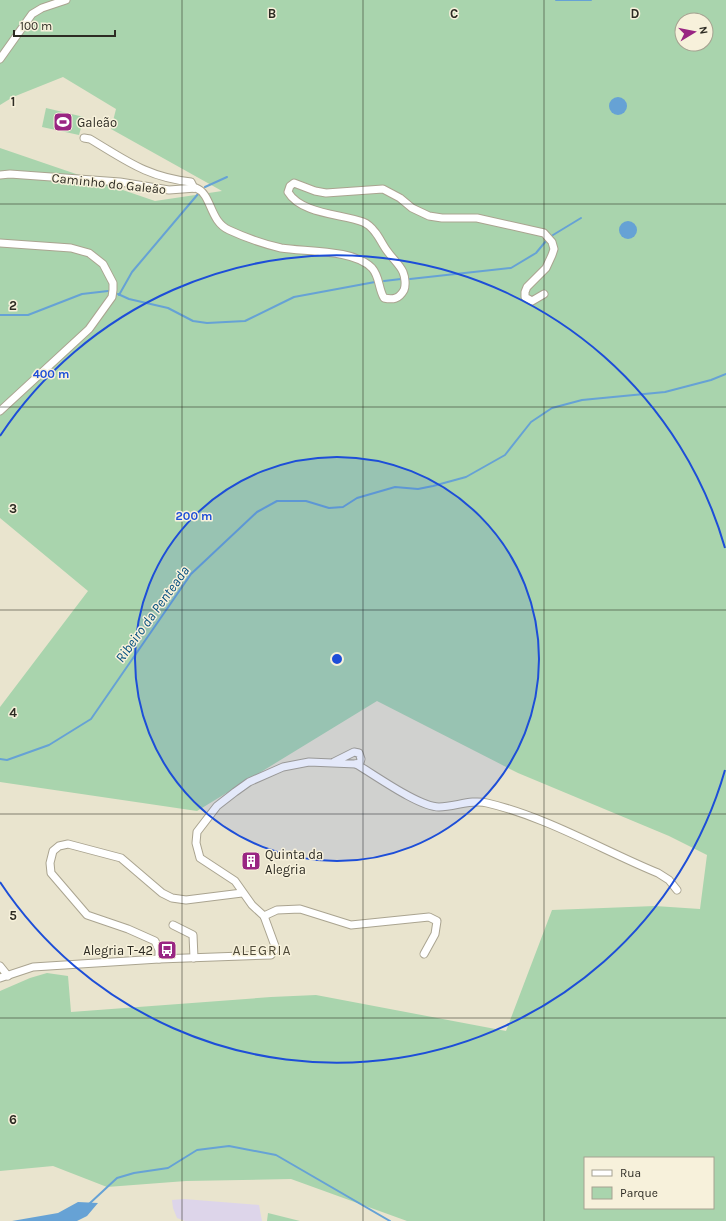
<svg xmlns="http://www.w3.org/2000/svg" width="726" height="1221" font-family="Karla,sans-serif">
  <rect width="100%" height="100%" fill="#e9e4ce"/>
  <polygon fill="#ddd5ea" points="184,1199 259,1205 262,1221 185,1221 177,1218 173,1208 172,1200"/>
  <g fill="#a9d4ad" fill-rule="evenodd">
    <path d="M 0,0 L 726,0 L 726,1221 L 407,1221 L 291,1179 L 186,1181 L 107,1187 L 53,1166 L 0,1171 L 0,991 L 30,978 L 47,973 L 68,976 L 71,1012 L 271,997 L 316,995 L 506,1031 L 552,910 L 655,906 L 700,909 L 707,855 L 669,836 L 518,773 L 377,701 L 197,811 L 0,782 L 0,707 L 88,591 L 0,518 L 0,148 L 155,201 L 222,191 L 111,129 L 116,109 L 63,77 L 13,97 L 0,105 ZM 682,20 L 706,20 L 706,44 L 682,44 ZM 585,1158 L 713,1158 L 713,1208 L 585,1208 Z"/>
    <polygon points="46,108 84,117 79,135 42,127"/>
    <polygon points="268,1213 300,1221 267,1221"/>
  </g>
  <g fill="#66a2d5">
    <circle cx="618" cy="106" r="9"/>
    <circle cx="628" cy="230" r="9"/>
    <polygon points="78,1202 98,1203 87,1216 77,1221 12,1221 58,1213"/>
  </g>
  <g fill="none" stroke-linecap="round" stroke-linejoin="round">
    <g stroke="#66a2d5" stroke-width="2">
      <polyline points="556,0 591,0"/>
      <polyline points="205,187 227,177"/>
      <polyline points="553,235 581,218"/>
      <polyline points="410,279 511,268 536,253 546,241"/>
      <polyline points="384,281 401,279"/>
      <polyline points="118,294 129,299 168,308 193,321 207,323 245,321 294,297 375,282"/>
      <polyline points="119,295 132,272 198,194"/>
      <polyline points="0,315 28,315 82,294 108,291"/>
      <polyline points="0,759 7,760 49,745 91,719 191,574 257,512 277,501 306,501 329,508 343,507 357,498 395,487 418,489 433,486 466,477 505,455 531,422 552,408 582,400 665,392 711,380 726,374"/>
      <polyline points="89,1204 117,1178 134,1173 168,1168 197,1150 229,1146 276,1155 390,1221"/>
    </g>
    <g stroke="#aaa490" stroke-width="9">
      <g id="minor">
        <polyline points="0,59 32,14 42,8 66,0"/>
        <path d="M 84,138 L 90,139 C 127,161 147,177 191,182 L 194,188"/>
        <path d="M 0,175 L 10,174 L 120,182 L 169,190 L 196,188 C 212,194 209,221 229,230 C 244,237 264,244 281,248 C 305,252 354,249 372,268 C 380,277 378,288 384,298 C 393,300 399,299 404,290 C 406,285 405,277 403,272 C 400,265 393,259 388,252 C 383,246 380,238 375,232 C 372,228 368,224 363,222 C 341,214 301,214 288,192 L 290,186 L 294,183 L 315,191 L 326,193 L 383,189 L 400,198 L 412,208 L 429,216 L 442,218 L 477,218 L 544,233 L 552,242 L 554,249 L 552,255 L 546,268 L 527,287 L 525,292 L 525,297 L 532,301 L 544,294"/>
        <polyline points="0,243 71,248 89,253 103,264 113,283 113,290 112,297 89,329 0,411"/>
        <path d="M 356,764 C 375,775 419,807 439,807 C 455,807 471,799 487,803 C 547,817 602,850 658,873 L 669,880 L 677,890"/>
        <polyline points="264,916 277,910 300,909 351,925 429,917 437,921 435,934 424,954"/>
        <polyline points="173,925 193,935 194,958"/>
        <polyline points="159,959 159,950 155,941 128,929 87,915 51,873 50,863 53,851 59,846 68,844 121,858 162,893 172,898 186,900 242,893"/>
        <polyline points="0,966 8,976"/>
        <polyline points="0,978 33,967 159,959 271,955 274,951 275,946 264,916 252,905 235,881 200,858 196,843 197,832 217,806 235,792 249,782 283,767 309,762 356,764 360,763 361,759 359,753 354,752 334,762"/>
      </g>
    </g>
    <use href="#minor" stroke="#fff" stroke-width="7"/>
  </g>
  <path fill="none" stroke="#2d2b23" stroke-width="1" stroke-opacity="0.55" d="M 182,0 L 182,1221M 363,0 L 363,1221M 544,0 L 544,1221M 0,204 L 726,204M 0,407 L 726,407M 0,610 L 726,610M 0,814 L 726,814M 0,1018 L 726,1018"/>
  <circle cx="337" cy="659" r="202" fill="#1d4ed8" fill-opacity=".12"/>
  <g fill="none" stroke="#1d4ed8" stroke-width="2">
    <circle cx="337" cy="659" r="202"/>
    <path d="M725 770A404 404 0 0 1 0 882M0 436A404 404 0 0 1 725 548"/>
  </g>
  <defs>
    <g id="stadium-square" transform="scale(1)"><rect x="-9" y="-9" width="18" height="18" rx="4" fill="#992582" stroke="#f7f1db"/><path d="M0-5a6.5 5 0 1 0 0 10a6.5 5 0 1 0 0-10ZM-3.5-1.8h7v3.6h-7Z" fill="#fff"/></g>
    <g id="building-square" transform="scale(1)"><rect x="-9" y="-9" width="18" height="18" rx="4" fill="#992582" stroke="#f7f1db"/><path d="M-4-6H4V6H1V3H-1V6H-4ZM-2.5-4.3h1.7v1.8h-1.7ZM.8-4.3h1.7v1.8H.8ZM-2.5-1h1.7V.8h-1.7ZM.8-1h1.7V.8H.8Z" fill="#fff"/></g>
    <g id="bus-square" transform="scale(1)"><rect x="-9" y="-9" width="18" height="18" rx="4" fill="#992582" stroke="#f7f1db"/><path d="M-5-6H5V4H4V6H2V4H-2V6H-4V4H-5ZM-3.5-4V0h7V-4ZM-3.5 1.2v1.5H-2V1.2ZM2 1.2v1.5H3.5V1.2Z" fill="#fff"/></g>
  </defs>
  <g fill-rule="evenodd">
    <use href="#stadium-square" x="63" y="122"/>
    <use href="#building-square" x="251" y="861"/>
    <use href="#bus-square" x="167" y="950"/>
  </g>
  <g text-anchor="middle" stroke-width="3" stroke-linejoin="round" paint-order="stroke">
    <g font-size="13" fill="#2d2b23" stroke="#f7f1db" text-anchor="start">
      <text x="77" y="127">Galeão</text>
      <text x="265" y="859">Quinta da<tspan x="265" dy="15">Alegria</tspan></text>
      <text x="153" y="955" text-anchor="end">Alegria T-42</text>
    </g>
    <g font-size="13" fill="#2d2b23" stroke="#f7f1db">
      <text transform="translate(109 183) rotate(6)" y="5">Caminho do Galeão</text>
    </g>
    <g font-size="14" font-style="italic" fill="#054f7f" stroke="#f7f1db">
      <text transform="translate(152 614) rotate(-54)" y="5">Ribeiro da Penteada</text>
    </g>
    <g font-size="14" letter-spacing="1" fill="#514c3b" stroke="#f7f1db">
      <text x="262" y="955">ALEGRIA</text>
    </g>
  </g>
  <g font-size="13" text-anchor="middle" font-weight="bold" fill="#2d2b23" stroke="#f7f1db" stroke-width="3" stroke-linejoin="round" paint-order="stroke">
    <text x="272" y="18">B</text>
    <text x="454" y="18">C</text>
    <text x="635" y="18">D</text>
    <text x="13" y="106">1</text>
    <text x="13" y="310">2</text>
    <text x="13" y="513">3</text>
    <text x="13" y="717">4</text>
    <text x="13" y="920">5</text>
    <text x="13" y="1124">6</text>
  </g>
  <circle cx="337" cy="659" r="6" fill="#1d4ed8" stroke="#f7f1db" stroke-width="2"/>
  <g font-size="12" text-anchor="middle" font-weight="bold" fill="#1d4ed8" stroke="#f7f1db" stroke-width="3" stroke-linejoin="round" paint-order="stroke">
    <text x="51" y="378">400 m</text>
    <text x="194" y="520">200 m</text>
  </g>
  <rect x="584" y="1157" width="130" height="52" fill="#f7f1db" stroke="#a6a291"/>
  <rect x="592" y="1170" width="20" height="6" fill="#ffffff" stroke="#a6a291"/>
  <text x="620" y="1177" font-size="12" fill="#2d2b23">Rua</text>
  <rect x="592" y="1187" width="20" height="12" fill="#a9d4ad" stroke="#a6a291"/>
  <text x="620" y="1197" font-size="12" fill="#2d2b23">Parque</text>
  <g transform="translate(694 32) rotate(80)"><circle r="19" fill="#f7f1db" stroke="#a6a291"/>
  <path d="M0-3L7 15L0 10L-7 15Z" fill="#992582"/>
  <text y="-6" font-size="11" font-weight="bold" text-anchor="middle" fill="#2d2b23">N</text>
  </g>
  <path d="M14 30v6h101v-6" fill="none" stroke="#2d2b23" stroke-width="2"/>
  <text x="20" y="30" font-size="12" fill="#2d2b23" stroke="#f7f1db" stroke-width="3" paint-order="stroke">100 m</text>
</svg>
